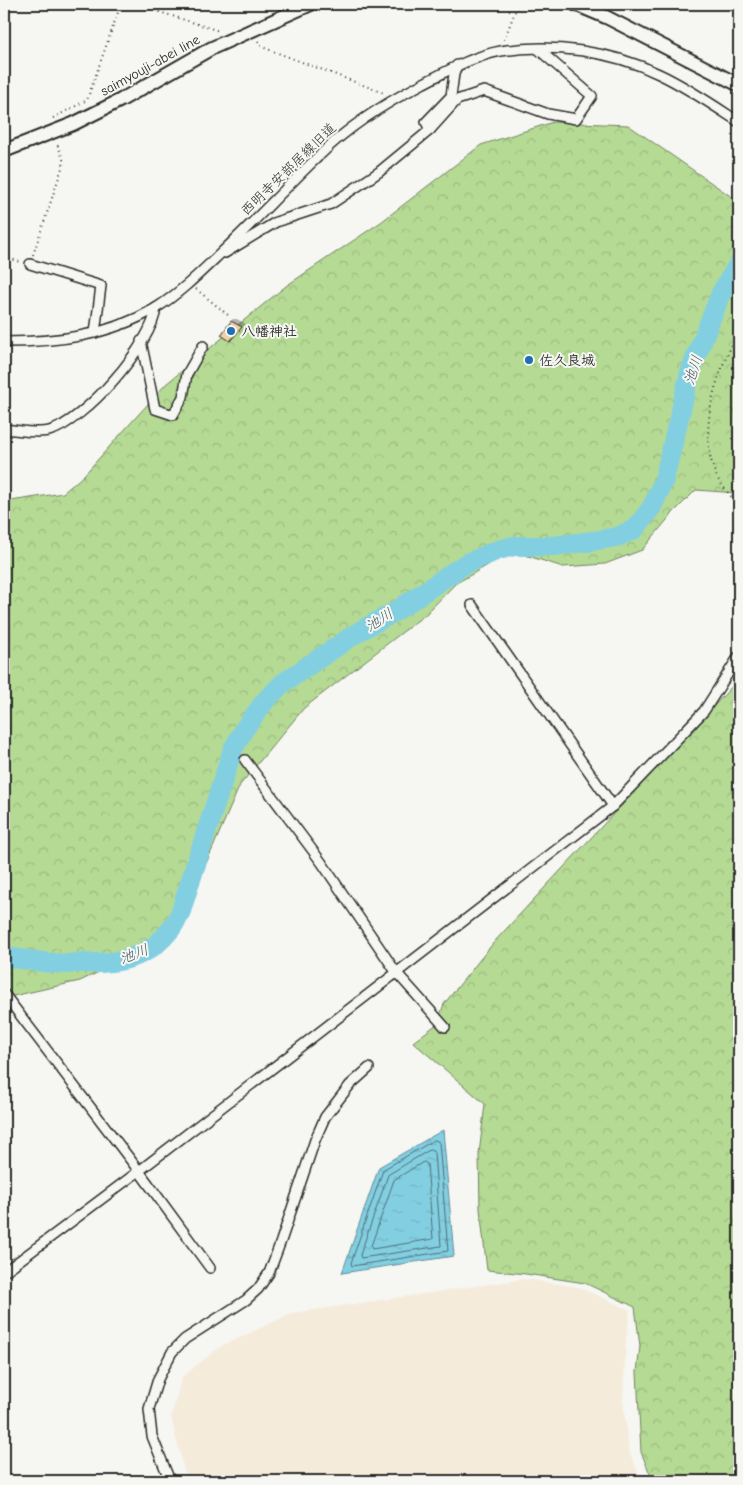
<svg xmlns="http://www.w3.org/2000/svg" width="743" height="1485" font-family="'Comic Neue','Klee One',sans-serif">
  <defs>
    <pattern id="forest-crowns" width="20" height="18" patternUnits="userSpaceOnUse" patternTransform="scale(1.25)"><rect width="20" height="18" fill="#b5da94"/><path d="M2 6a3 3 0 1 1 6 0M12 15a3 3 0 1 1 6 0" fill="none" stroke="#9cbb80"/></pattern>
    <pattern id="water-ripples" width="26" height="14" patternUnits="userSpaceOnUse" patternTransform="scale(1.25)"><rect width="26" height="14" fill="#83cfe2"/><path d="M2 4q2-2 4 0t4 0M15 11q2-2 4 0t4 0" fill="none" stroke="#71b2c2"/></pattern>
    <filter id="shadow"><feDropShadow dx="3" dy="-3" stdDeviation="0" flood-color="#0004"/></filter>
  </defs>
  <rect width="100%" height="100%" fill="#f6f6f2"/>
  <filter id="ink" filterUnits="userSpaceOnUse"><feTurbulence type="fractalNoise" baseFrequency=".02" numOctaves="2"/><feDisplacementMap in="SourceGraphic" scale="10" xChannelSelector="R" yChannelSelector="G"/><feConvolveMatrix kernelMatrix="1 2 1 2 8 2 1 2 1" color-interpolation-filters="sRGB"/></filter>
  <g filter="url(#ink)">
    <polygon fill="#f5ebdb" points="524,1279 578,1287 630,1310 626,1341 623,1401 629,1451 642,1481 190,1481 184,1470 171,1417 182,1377 221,1346 293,1313"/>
    <g fill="url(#forest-crowns)" stroke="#708260">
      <polygon points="553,122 628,125 739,202 739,496 737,493 696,490 672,514 642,550 605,564 563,567 512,551 455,584 426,614 304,708 240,785 189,903 152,947 80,981 4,998 4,502 63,493 83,476 166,384 286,286 381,222 481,145"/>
      <polygon points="739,679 739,1481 653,1481 641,1452 637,1372 640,1346 635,1307 585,1283 526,1274 487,1270 480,1209 479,1154 485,1104 413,1042 437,1024 444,1004 495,941"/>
    </g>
    <polygon fill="url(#water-ripples)" stroke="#608d99" points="443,1130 454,1256 342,1273 379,1167"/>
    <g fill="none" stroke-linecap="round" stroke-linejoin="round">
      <g stroke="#4e6d74" stroke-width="1">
        <polygon points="435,1140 439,1142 448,1251 352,1266 351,1263 383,1170"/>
        <polygon points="430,1150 434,1152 441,1246 361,1258 360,1255 388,1175"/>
        <polygon points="424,1162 427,1164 433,1239 372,1249 371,1246 394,1180"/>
      </g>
      <path stroke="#83cfe2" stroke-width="20" d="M 4,957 C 24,959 45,963 65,964 C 71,964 77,962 84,963 C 113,964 143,960 164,937 C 174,927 181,915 184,901 L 233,749 L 245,728 L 265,701 L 283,683 L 358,632 L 396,611 L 465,564 L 498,550 L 514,546 L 553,546 L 593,541 L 617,537 L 635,529 L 652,507 L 664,480 L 690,372 L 721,293 L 739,263"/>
    </g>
    <polygon fill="#f2d2a4" stroke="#2b2b2b" filter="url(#shadow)" points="231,321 242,327 230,341 221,335"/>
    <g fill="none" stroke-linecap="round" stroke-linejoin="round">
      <g stroke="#2b2b2b" stroke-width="12">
        <g id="minor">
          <polyline points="430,130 426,122 451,96 454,74 457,65"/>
          <polyline points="225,253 276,222 331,204 379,172 430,130 457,100 484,91 548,114 576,119 592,96 538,49"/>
          <polyline points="30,264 101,286 95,333"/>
          <polyline points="141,341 155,409 173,415 183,397 187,374 203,346"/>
          <path d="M 4,342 C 57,342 109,336 156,308 C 180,293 201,272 221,253 C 255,221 287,186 321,154 C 350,125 386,103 422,84 C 447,71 473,56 501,51 C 553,43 612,51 659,74 C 687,87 713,105 739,122"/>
          <path d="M 4,429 C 16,430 38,434 49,431 C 84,422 153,343 156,308"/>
          <polyline points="472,605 613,806"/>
          <polyline points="245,760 322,863 396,972 445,1027"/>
          <polyline points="4,994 139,1171 210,1268"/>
          <polyline points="4,1272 139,1171 613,806 704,711 739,656"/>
          <polyline points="170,1481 152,1436 149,1409 158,1379 172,1352 185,1339 246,1300 258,1289 269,1273 281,1241 315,1140 325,1117 350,1085 369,1068"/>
        </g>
      </g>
      <g stroke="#2b2b2b" stroke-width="16">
        <g id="secondary">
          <polyline points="575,4 606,17 739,85"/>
          <polyline points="4,151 73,124 121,100 212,48 311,4"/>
        </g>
      </g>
      <g stroke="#2b2b2b" stroke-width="2" stroke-dasharray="1 4" stroke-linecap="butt">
        <polyline points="135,4 219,31"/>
        <polyline points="504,40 518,4"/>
        <polyline points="258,41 262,47 384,93"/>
        <polyline points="53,118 87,100 121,4"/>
        <polyline points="33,255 64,162 57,143"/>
        <polyline points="4,257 21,262"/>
        <polyline points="196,289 228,315"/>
        <path d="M 739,332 C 716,372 697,430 716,475 C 721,486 732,497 739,506"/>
      </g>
      <use href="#minor" stroke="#f6f6f2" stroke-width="9"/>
      <use href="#secondary" stroke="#f6f6f2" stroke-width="12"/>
    </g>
  </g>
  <g fill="#1f6fb2" stroke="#f6f6f2" stroke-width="2">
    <circle cx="231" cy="331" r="5"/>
    <circle cx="529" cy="360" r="5"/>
  </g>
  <g text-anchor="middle" stroke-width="4" stroke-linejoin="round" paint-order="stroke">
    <g font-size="14" fill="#2b2b2b" stroke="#f6f6f2">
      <text transform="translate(150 65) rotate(-29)" y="5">saimyouji-abei line</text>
      <text transform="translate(288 169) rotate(-44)" y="5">西明寺安部居線旧道</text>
    </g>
    <g font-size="14" font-weight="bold" fill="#2b2b2b" stroke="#f6f6f2" text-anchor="start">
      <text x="241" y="336">八幡神社</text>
      <text x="539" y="365">佐久良城</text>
    </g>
    <g font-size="15" font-style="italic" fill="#455c62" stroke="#f6f6f2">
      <text transform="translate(693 370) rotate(-72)" y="5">池川</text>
      <text transform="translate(379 620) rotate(-33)" y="5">池川</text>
      <text transform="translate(134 954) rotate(-21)" y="5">池川</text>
    </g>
  </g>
  <rect width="743" height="1485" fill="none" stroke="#f6f6f2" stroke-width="20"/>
  <rect x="10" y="10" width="723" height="1465" fill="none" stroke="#2b2b2b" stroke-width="2" filter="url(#ink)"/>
</svg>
